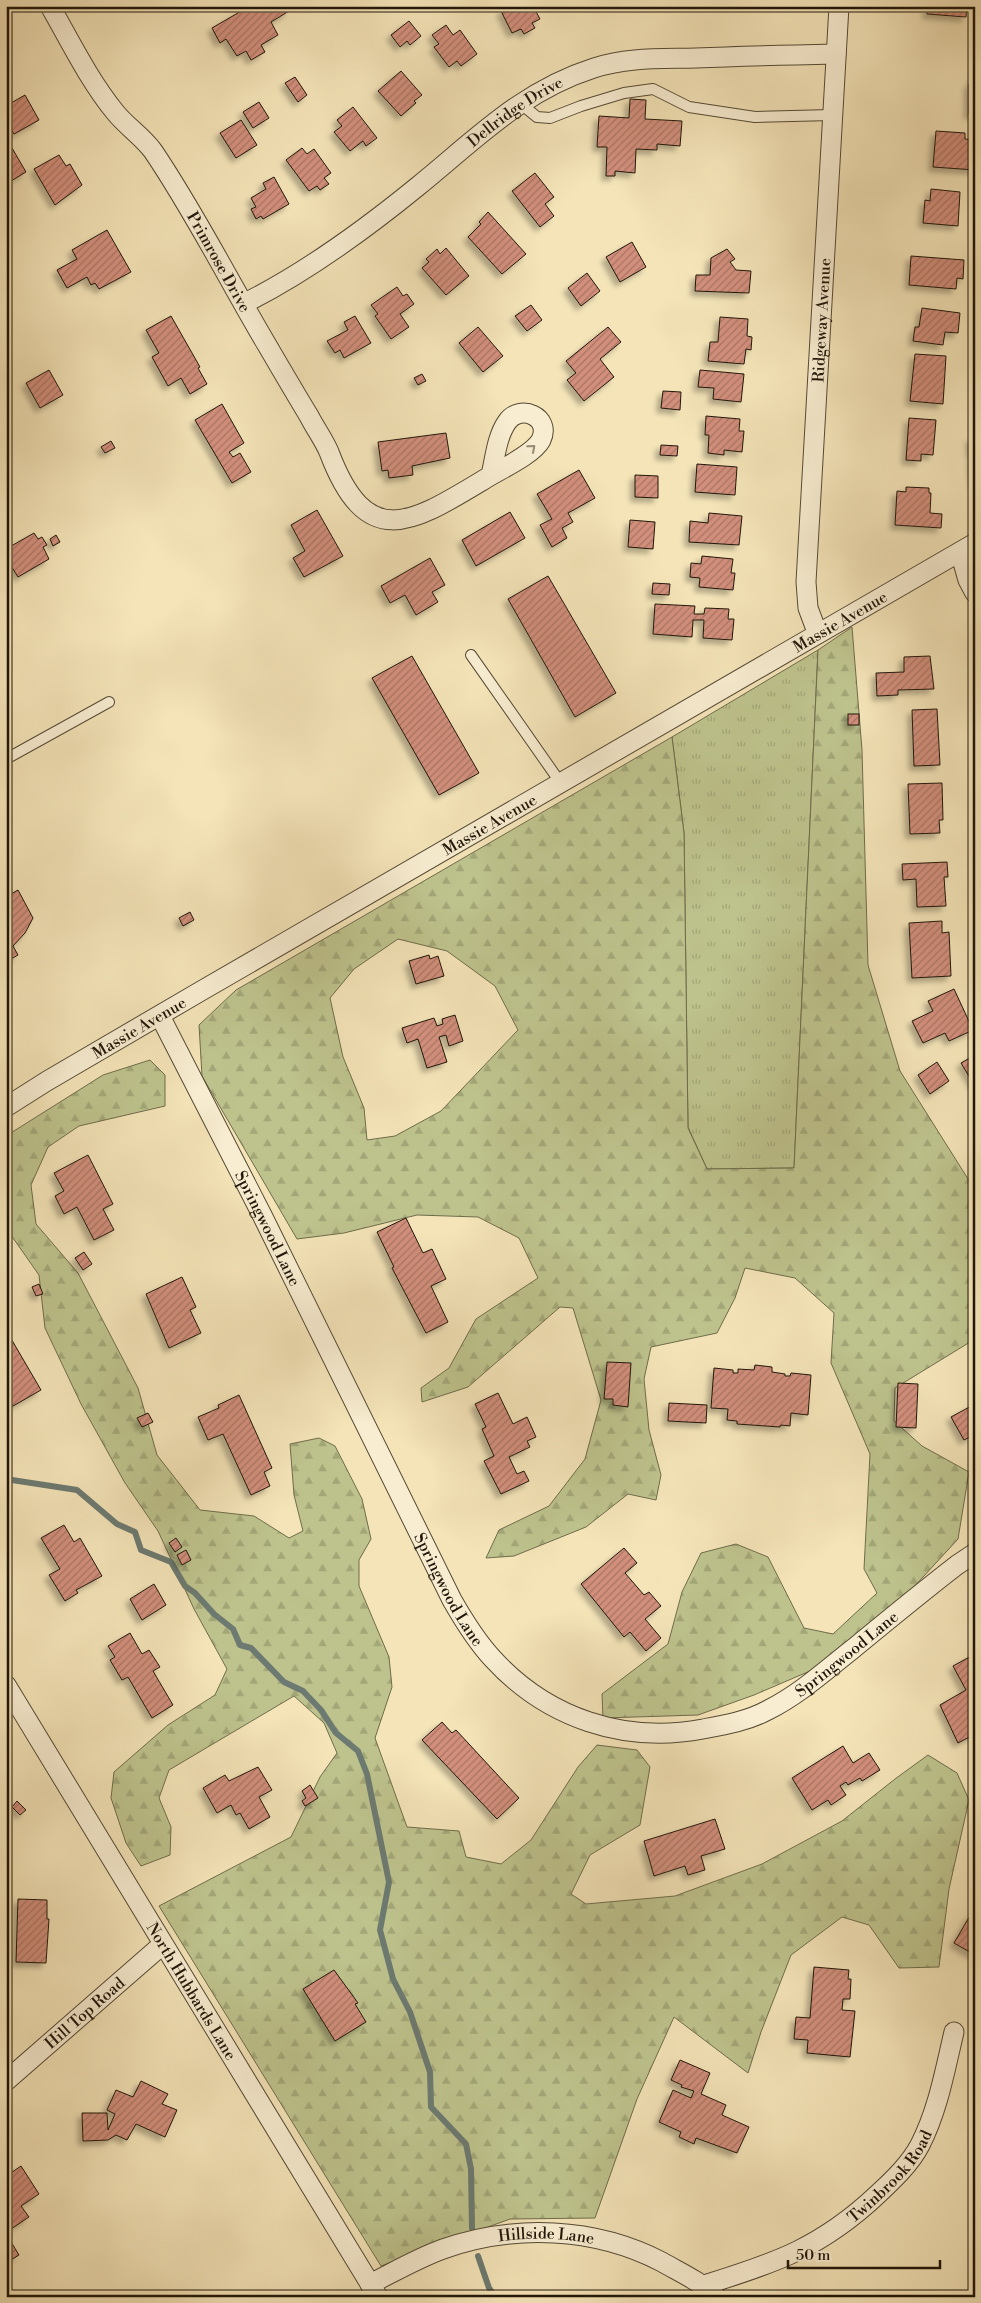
<svg xmlns="http://www.w3.org/2000/svg" width="981" height="2303" font-family="'Libre Bodoni',serif">
  <defs>
    <pattern id="grass-tufts" width="24" height="20" patternUnits="userSpaceOnUse" patternTransform="scale(1.25)"><rect width="24" height="20" fill="#bec38d"/><path d="M3 7l-1-3M5 7V3M7 7l1-3M15 17l-1-3M17 17v-4M19 17l1-3" fill="none" stroke="#a3a778"/></pattern>
    <pattern id="forest-firs" width="22" height="20" patternUnits="userSpaceOnUse" patternTransform="scale(1.25)"><rect width="22" height="20" fill="#bec38d"/><path d="M5 1l3.5 6h-7zM16 11l3.5 6h-7z" fill="#a3a778"/></pattern>
    <pattern id="building-hatch" width="6" height="6" patternUnits="userSpaceOnUse" patternTransform="scale(1.25)"><rect width="6" height="6" fill="#d28f7c"/><path d="M-1 1l2-2M0 6l6-6M5 7l2-2" fill="none" stroke="#aa7464"/></pattern>
    <filter id="shadow"><feDropShadow dx="-4.5" dy="4.5" stdDeviation="2.5" flood-color="#0004"/></filter>
  </defs>
  <rect width="100%" height="100%" fill="#f4e4b8"/>
  <filter id="stains"><feTurbulence type="fractalNoise" baseFrequency=".004" numOctaves="4"/><feColorMatrix values="0 0 0 0 .2 0 0 0 0 .09 0 0 0 0 .02 0 0 0 .5 -.17"/></filter>
  <radialGradient id="worn" r=".72"><stop offset=".6" stop-color="#630" stop-opacity="0"/><stop offset="1" stop-color="#630" stop-opacity=".3"/></radialGradient>
  <polygon fill="url(#grass-tufts)" stroke="#6f6c4b" points="818,650 794,1168 707,1169 688,1127 684,833 672,737"/>
  <g fill="url(#forest-firs)" stroke="#6f6c4b" fill-rule="evenodd">
    <path d="M 852,627 L 862,750 L 868,965 L 900,1071 L 975,1190 L 975,1339 L 895,1388 L 894,1421 L 922,1446 L 969,1472 L 958,1539 L 900,1602 L 817,1668 L 754,1695 L 698,1715 L 603,1718 L 602,1694 L 668,1644 L 682,1592 L 701,1553 L 736,1544 L 768,1557 L 804,1628 L 833,1634 L 877,1593 L 864,1569 L 870,1454 L 831,1363 L 834,1313 L 795,1278 L 745,1268 L 735,1298 L 717,1333 L 651,1347 L 644,1379 L 649,1430 L 661,1475 L 656,1500 L 628,1494 L 586,1527 L 514,1556 L 486,1558 L 499,1530 L 549,1506 L 585,1459 L 601,1400 L 573,1308 L 560,1307 L 468,1387 L 422,1402 L 421,1388 L 449,1368 L 476,1319 L 538,1278 L 519,1238 L 478,1217 L 417,1215 L 344,1233 L 297,1239 L 202,1076 L 199,1025 L 236,990 L 672,737 L 684,833 L 688,1128 L 707,1169 L 794,1168 L 818,650 ZM 398,939 L 447,951 L 495,986 L 518,1030 L 441,1111 L 395,1136 L 367,1140 L 364,1108 L 343,1057 L 330,998 L 354,969 Z"/>
    <polygon points="150,1060 165,1075 165,1106 79,1126 48,1147 31,1185 36,1224 78,1273 138,1388 157,1455 200,1510 254,1516 289,1538 303,1531 294,1495 290,1444 319,1438 335,1446 362,1499 371,1539 359,1560 359,1586 389,1657 392,1687 375,1738 407,1827 459,1831 466,1857 501,1864 531,1840 578,1767 597,1745 637,1750 650,1767 640,1825 590,1855 571,1894 586,1904 675,1896 762,1864 842,1821 895,1779 928,1755 957,1773 969,1800 949,1889 939,1967 899,1968 869,1925 842,1917 791,1955 761,2032 748,2073 674,2017 637,2099 595,2218 510,2219 381,2266 159,1906 291,1837 320,1777 337,1753 324,1723 294,1696 169,1770 159,1798 171,1827 170,1855 141,1866 126,1843 111,1798 114,1772 168,1725 215,1695 227,1669 194,1609 158,1531 125,1483 81,1404 45,1328 39,1275 6,1228 6,1136 103,1075"/>
  </g>
  <g fill="none" stroke-linecap="round" stroke-linejoin="round">
    <g stroke="#6c7a71" stroke-width="6">
      <polyline points="6,1481 12,1480 77,1490 117,1524 135,1532 141,1550 171,1562 185,1586 195,1593 214,1614 233,1629 240,1645 251,1648 284,1682 303,1691 321,1710 336,1733 358,1751 367,1774 389,1882 380,1930 393,1979 410,2012 430,2072 431,2107 466,2144 471,2169 472,2228"/>
      <polyline points="478,2256 489,2288 495,2297"/>
    </g>
  </g>
  <g fill="url(#building-hatch)" stroke="#201609" filter="url(#shadow)">
    <polygon points="250,6 286,6 289,11 271,22 278,35 261,45 265,52 251,60 246,51 237,56 226,39 220,43 212,28"/>
    <polygon points="511,6 533,6 540,19 532,23 535,28 524,34 521,29 512,33 501,11"/>
    <polygon points="928,6 967,6 966,17 927,14"/>
    <polygon points="409,21 421,36 410,45 407,41 400,47 391,35"/>
    <polygon points="446,25 453,35 460,30 477,54 461,66 457,61 449,67 434,47 439,44 432,35"/>
    <polygon points="401,71 422,95 414,101 416,103 401,116 378,91"/>
    <polygon points="295,77 307,95 298,102 285,83"/>
    <polygon points="973,77 975,77 975,115 969,114 969,84 972,84"/>
    <polygon points="25,95 39,120 14,134 6,121 6,106"/>
    <polygon points="630,99 646,100 645,119 682,121 680,146 657,144 657,150 636,149 635,173 615,171 615,176 606,176 607,147 597,147 599,116 629,118"/>
    <polygon points="259,102 269,118 253,128 243,112"/>
    <polygon points="353,107 377,138 366,146 363,141 350,151 334,132 342,126 337,120"/>
    <polygon points="241,120 257,145 236,158 220,133"/>
    <polygon points="936,131 965,133 965,139 975,140 975,170 933,167"/>
    <polygon points="12,148 26,172 6,184 6,152"/>
    <polygon points="302,148 307,154 314,149 331,173 324,178 329,184 320,190 317,186 309,191 286,160"/>
    <polygon points="59,155 66,166 70,164 82,185 55,205 34,169"/>
    <polygon points="535,173 554,197 545,204 554,216 540,227 512,191"/>
    <polygon points="274,177 289,204 263,219 261,216 256,219 251,209 256,207 251,198 266,189 263,183"/>
    <polygon points="931,189 960,192 958,226 923,223 925,200 930,201"/>
    <polygon points="488,212 526,254 502,274 468,237 481,224 479,222"/>
    <polygon points="107,230 131,272 99,289 95,283 91,285 87,277 67,288 57,270 77,259 72,250"/>
    <polygon points="632,242 646,267 620,282 606,257"/>
    <polygon points="446,248 469,276 446,295 422,268 429,262 426,259 437,249 440,254"/>
    <polygon points="727,249 735,259 730,262 736,270 751,271 749,293 695,291 696,275 710,275 711,258"/>
    <polygon points="911,256 964,260 963,279 957,278 956,289 909,285"/>
    <polygon points="587,273 600,291 581,306 568,288"/>
    <polygon points="397,287 403,296 407,294 414,304 400,314 409,327 391,339 375,316 378,314 371,305"/>
    <polygon points="531,305 542,320 527,331 515,316"/>
    <polygon points="922,308 960,313 958,333 945,332 943,345 913,341 915,327 919,327"/>
    <polygon points="171,316 200,367 198,368 207,384 190,394 181,378 168,386 152,357 159,353 146,330"/>
    <polygon points="355,316 371,343 344,358 340,350 335,353 327,341 348,330 344,322"/>
    <polygon points="720,317 748,319 747,336 752,337 751,350 746,349 744,364 708,361 710,342 718,342"/>
    <polygon points="478,327 503,356 483,372 459,343"/>
    <polygon points="608,327 621,342 600,359 614,377 584,401 567,380 576,373 566,361"/>
    <polygon points="915,354 946,356 943,404 910,401"/>
    <polygon points="49,370 63,395 40,408 26,383"/>
    <polygon points="700,370 744,374 741,402 713,399 714,388 698,387"/>
    <polygon points="422,374 426,381 418,385 414,378"/>
    <polygon points="663,391 681,392 680,410 661,408"/>
    <polygon points="222,404 244,443 229,452 233,457 240,453 251,472 232,483 195,420"/>
    <polygon points="706,416 740,419 739,431 744,431 742,452 724,450 724,455 708,453 709,435 705,435"/>
    <polygon points="909,418 936,420 933,455 921,454 921,461 906,460"/>
    <polygon points="446,433 450,458 412,466 413,475 389,478 388,470 382,471 378,442"/>
    <polygon points="970,438 975,438 975,456 972,456"/>
    <polygon points="111,441 115,448 105,453 101,447"/>
    <polygon points="661,445 678,446 677,456 660,455"/>
    <polygon points="972,459 975,459 975,483 974,483"/>
    <polygon points="697,464 737,467 735,495 695,492"/>
    <polygon points="579,470 595,498 568,513 573,522 562,528 567,538 552,547 540,525 552,519 537,494"/>
    <polygon points="635,475 658,476 658,498 635,497"/>
    <polygon points="906,487 929,488 929,493 931,493 930,513 942,514 941,528 895,525 897,491 906,492"/>
    <polygon points="317,510 343,556 304,577 293,558 305,551 291,525"/>
    <polygon points="510,512 525,538 476,566 462,540"/>
    <polygon points="709,513 742,516 739,545 689,542 690,521 708,523"/>
    <polygon points="630,520 655,522 653,549 628,547"/>
    <polygon points="34,533 38,539 42,537 47,545 43,547 49,559 18,577 6,558 6,549"/>
    <polygon points="56,535 60,542 53,546 50,539"/>
    <polygon points="702,556 733,559 731,573 735,573 733,590 699,587 700,578 690,577 691,563 701,564"/>
    <polygon points="430,558 445,585 432,592 438,602 416,615 405,595 390,603 381,586"/>
    <polygon points="548,576 616,693 575,717 508,599"/>
    <polygon points="653,583 670,584 669,595 652,594"/>
    <polygon points="655,604 695,606 694,614 704,614 705,608 729,609 728,619 734,619 732,640 703,638 704,620 693,620 692,637 653,634"/>
    <polygon points="412,656 479,773 439,795 372,678"/>
    <polygon points="930,656 934,689 898,690 898,695 877,696 876,673 904,672 904,657"/>
    <polygon points="937,709 940,765 914,766 912,710"/>
    <rect x="848" y="714" width="11" height="11"/>
    <polygon points="942,783 943,820 939,820 940,833 910,834 908,784"/>
    <polygon points="947,862 948,877 944,877 946,906 917,907 916,879 903,880 902,864"/>
    <polygon points="6,890 9,895 18,890 33,918 25,933 13,946 18,955 6,962"/>
    <polygon points="190,912 194,920 183,926 179,918"/>
    <polygon points="942,921 942,933 949,932 951,976 912,978 909,923"/>
    <polygon points="429,955 430,959 438,956 444,976 416,984 409,961"/>
    <polygon points="954,989 973,1030 949,1041 945,1033 923,1043 912,1021 933,1011 928,1001"/>
    <polygon points="455,1015 463,1041 449,1046 446,1035 439,1037 447,1062 427,1068 418,1039 407,1043 402,1028 434,1018 437,1026 443,1024 442,1019"/>
    <polygon points="975,1055 975,1086 961,1063"/>
    <polygon points="937,1062 949,1081 930,1094 918,1075"/>
    <polygon points="88,1155 113,1204 103,1209 114,1230 94,1240 77,1207 64,1214 55,1196 64,1191 54,1173"/>
    <polygon points="406,1218 423,1253 432,1249 446,1279 431,1286 448,1322 426,1333 392,1268 394,1267 377,1232"/>
    <polygon points="84,1252 92,1264 83,1270 75,1258"/>
    <polygon points="182,1277 196,1307 190,1310 201,1333 169,1348 146,1294"/>
    <polygon points="39,1284 43,1294 36,1296 32,1287"/>
    <polygon points="6,1330 41,1390 6,1410"/>
    <polygon points="607,1362 631,1363 628,1407 613,1405 613,1399 604,1399"/>
    <polygon points="755,1365 772,1367 772,1372 785,1374 785,1376 790,1376 791,1373 811,1375 808,1415 791,1413 790,1426 781,1425 780,1427 737,1424 737,1421 727,1420 728,1409 711,1408 714,1368 733,1370 733,1373 738,1373 738,1369 754,1370"/>
    <polygon points="898,1383 918,1384 916,1428 896,1427"/>
    <polygon points="498,1393 513,1424 527,1417 536,1437 527,1441 530,1447 509,1457 517,1474 524,1471 529,1481 501,1494 484,1461 494,1456 482,1429 486,1427 475,1404"/>
    <polygon points="239,1395 272,1468 264,1472 270,1486 251,1495 223,1434 208,1440 198,1417 219,1408 218,1405"/>
    <polygon points="669,1403 707,1405 706,1423 668,1421"/>
    <polygon points="975,1404 975,1434 964,1440 951,1417"/>
    <polygon points="148,1413 153,1422 142,1427 137,1418"/>
    <polygon points="64,1525 74,1542 80,1538 102,1576 76,1590 78,1593 65,1601 49,1575 60,1569 41,1538"/>
    <polygon points="176,1538 182,1547 175,1552 169,1543"/>
    <polygon points="624,1548 637,1563 625,1573 644,1595 649,1592 661,1606 645,1619 661,1638 646,1651 630,1632 624,1637 581,1584"/>
    <polygon points="186,1550 191,1560 182,1565 177,1555"/>
    <polygon points="154,1584 166,1605 142,1620 130,1599"/>
    <polygon points="130,1633 142,1654 149,1650 160,1667 153,1671 173,1705 152,1718 128,1677 122,1680 110,1660 115,1657 108,1646"/>
    <polygon points="975,1654 975,1734 958,1743 940,1705 966,1690 953,1666"/>
    <polygon points="442,1722 452,1733 456,1730 519,1798 497,1819 422,1740"/>
    <polygon points="843,1746 853,1763 869,1753 880,1770 862,1781 860,1778 848,1785 846,1782 840,1786 846,1795 831,1805 828,1800 812,1810 792,1778"/>
    <polygon points="258,1767 272,1790 259,1797 270,1817 249,1829 240,1813 236,1815 231,1805 217,1813 203,1788 225,1775 229,1781"/>
    <polygon points="310,1785 318,1798 305,1806 302,1801 306,1798 302,1791"/>
    <polygon points="17,1801 26,1810 20,1815 12,1807"/>
    <polygon points="715,1819 725,1849 701,1856 705,1870 688,1875 685,1866 654,1876 644,1841"/>
    <polygon points="18,1899 47,1900 47,1919 49,1919 46,1963 16,1962"/>
    <polygon points="971,1914 975,1916 975,1955 954,1943"/>
    <polygon points="814,1967 849,1970 848,1979 851,1979 850,1999 843,1999 842,2010 855,2011 850,2057 807,2053 808,2040 794,2039 796,2017 810,2018"/>
    <polygon points="334,1970 358,2003 355,2004 366,2022 335,2041 303,1989"/>
    <polygon points="680,2060 710,2073 701,2094 726,2105 722,2115 749,2127 737,2153 696,2138 694,2144 679,2137 681,2132 659,2122 673,2090 691,2098 694,2091 681,2087 682,2085 671,2080"/>
    <polygon points="141,2081 168,2094 162,2104 177,2110 165,2137 136,2124 127,2140 116,2135 108,2140 83,2141 82,2113 107,2113 108,2130 115,2114 107,2110 116,2090 133,2097"/>
    <polygon points="21,2166 39,2194 21,2206 29,2217 11,2229 6,2221 6,2173 8,2175"/>
    <polygon points="8,2237 19,2255 6,2263 6,2238"/>
  </g>
  <g fill="none" stroke-linecap="round" stroke-linejoin="round">
    <g stroke="#554a35" stroke-width="12">
      <g id="service">
        <polyline points="521,104 537,117 550,118 581,106 624,93 653,89 689,107 755,117 832,115"/>
        <polyline points="471,655 560,782"/>
        <polyline points="6,759 109,702"/>
      </g>
    </g>
    <g stroke="#554a35" stroke-width="21">
      <g id="minor">
        <path id="s1" d="M 50,6 C 70,41 89,80 115,112 C 126,126 142,136 153,151 C 195,213 229,281 267,345 C 281,369 295,393 309,416 C 315,428 324,440 329,452 C 367,553 412,523 485,479 C 499,470 533,455 541,440 C 552,417 520,403 507,422 C 497,436 495,458 491,475"/>
        <path id="s2" d="M 245,303 C 307,272 363,231 417,187 C 474,141 521,91 594,68 C 627,57 662,59 696,58 C 742,56 789,55 836,54"/>
        <polyline points="960,552 968,580 975,593"/>
        <path id="s3" d="M 817,632 L 808,608 L 806,582 L 839,6"/>
        <path id="s4" d="M 160,1016 L 263,1217 L 452,1600 C 464,1621 477,1642 493,1659 C 547,1718 624,1744 703,1729 C 725,1725 748,1721 768,1710 C 800,1694 826,1670 854,1648 C 888,1620 922,1592 957,1565 L 975,1553"/>
        <path id="s5" d="M 6,1107 L 47,1081 L 201,991 L 975,543"/>
        <path id="s6" d="M 6,1685 L 378,2297"/>
        <path id="s7" d="M 6,2081 L 162,1945"/>
        <path id="s8" d="M 370,2284 C 394,2272 418,2258 443,2249 C 514,2224 595,2227 662,2262 C 681,2273 700,2281 716,2297"/>
        <path id="s9" d="M 704,2285 C 776,2263 822,2247 878,2194 C 893,2180 910,2164 920,2145 C 938,2110 945,2070 954,2032"/>
      </g>
    </g>
    <use href="#service" stroke="#f8edd1" stroke-width="10"/>
    <use href="#minor" stroke="#f8edd1" stroke-width="19"/>
  </g>
  <defs><path id="oneway-chevron" d="M-2-3.5L2.5 0L-2 3.5" fill="none" stroke-width="1.6" stroke-linecap="round" stroke-linejoin="round" transform="scale(1.25)"/></defs>
  <use stroke="#978c77" href="#oneway-chevron" transform="translate(532 448) rotate(-41)"/>
  <g text-anchor="middle" stroke-width="5" stroke-linejoin="round" paint-order="stroke">
    <g font-size="16" fill="#201609" stroke="#f8edd1">
      <text dy="6" stroke="none"><textPath href="#s2" startOffset="332">Dellridge Drive</textPath></text>
      <text dy="6" stroke="none"><textPath href="#s1" startOffset="308">Primrose Drive</textPath></text>
      <text dy="6" stroke="none"><textPath href="#s3" startOffset="314">Ridgeway Avenue</textPath></text>
      <text dy="6" stroke="none"><textPath href="#s5" startOffset="965">Massie Avenue</textPath></text>
      <text dy="6" stroke="none"><textPath href="#s5" startOffset="560">Massie Avenue</textPath></text>
      <text dy="6" stroke="none"><textPath href="#s5" startOffset="155">Massie Avenue</textPath></text>
      <text dy="6" stroke="none"><textPath href="#s4" startOffset="238">Springwood Lane</textPath></text>
      <text dy="6" stroke="none"><textPath href="#s4" startOffset="642">Springwood Lane</textPath></text>
      <text dy="6" stroke="none"><textPath href="#s4" startOffset="1121">Springwood Lane</textPath></text>
      <text dy="6" stroke="none"><textPath href="#s6" startOffset="358">North Hubbards Lane</textPath></text>
      <text dy="6" stroke="none"><textPath href="#s7" startOffset="104">Hill Top Road</textPath></text>
      <text dy="6" stroke="none"><textPath href="#s9" startOffset="220">Twinbrook Road</textPath></text>
      <text dy="6" stroke="none"><textPath href="#s8" startOffset="186">Hillside Lane</textPath></text>
    </g>
  </g>
  <rect width="981" height="2303" fill="none" stroke="#f4e4b8" stroke-width="25"/>
  <rect x="8" y="8" width="966" height="2288" fill="none" stroke="#201609" stroke-width="2.5"/>
  <rect x="12" y="12" width="956" height="2278" fill="none" stroke="#201609"/>
  <path d="M788 2260v8h152v-8" fill="none" stroke="#201609" stroke-width="2.5"/>
  <text x="796" y="2260" font-size="15" fill="#201609" stroke="#f8edd1" stroke-width="4" paint-order="stroke">50 m</text>
  <rect width="100%" height="100%" filter="url(#stains)"/>
  <rect width="100%" height="100%" fill="url(#worn)"/>
</svg>
